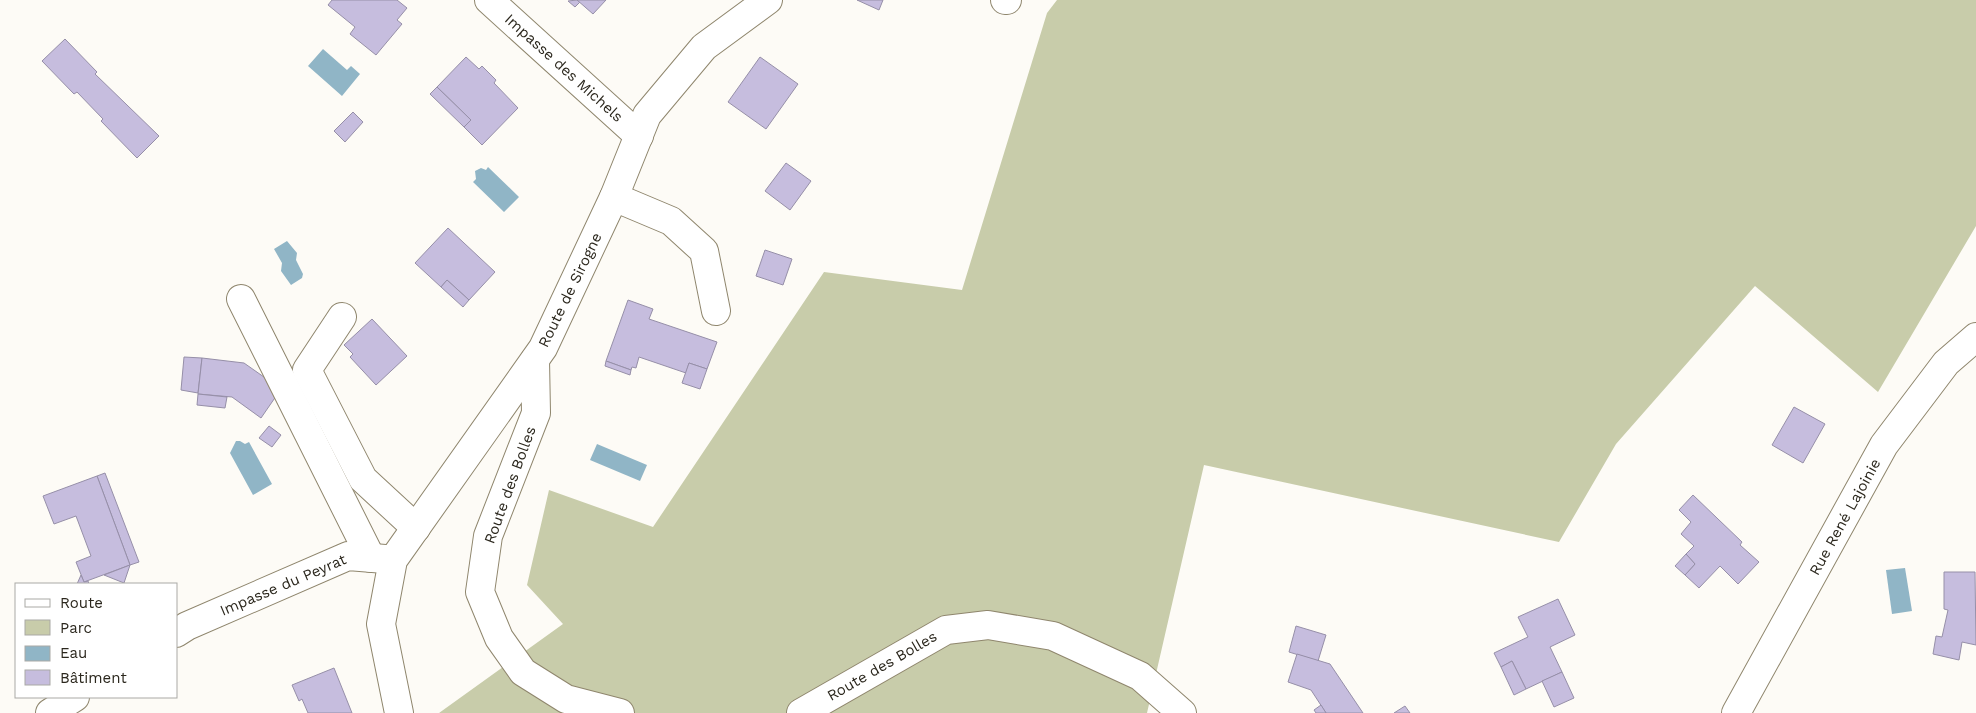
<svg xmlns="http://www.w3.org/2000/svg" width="1976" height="713" font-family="'Work Sans',sans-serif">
  <rect width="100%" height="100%" fill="#fdfbf6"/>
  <polygon fill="#c8ccaa" points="1057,0 1976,0 1976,226 1878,392 1755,286 1616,444 1559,542 1204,465 1147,713 439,713 563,624 527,585 549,490 653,527 824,272 962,290 1047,13"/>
  <g fill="#90b5c6">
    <polygon points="323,49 347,70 351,66 360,74 342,96 308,66"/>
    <polygon points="488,167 519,197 504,212 473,182 476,179 475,171 481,168 486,170"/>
    <polygon points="287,241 297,253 296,260 303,274 302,278 291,285 281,271 282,263 274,249"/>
    <polygon points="236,441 240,441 245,444 249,442 272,484 253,495 230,453"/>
    <polygon points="597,444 647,465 640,481 590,460"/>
    <polygon points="1905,568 1912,611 1892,614 1886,570"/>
  </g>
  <g fill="#c6bdde" stroke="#968fa8">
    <polygon points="332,0 397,0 407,8 397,20 402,24 376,55 350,34 355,27 328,5"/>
    <polygon points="577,0 580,2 575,7 568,1"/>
    <polygon points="577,0 606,0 593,14"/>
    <polygon points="857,0 883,0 879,10"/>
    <polygon points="65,39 97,72 95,74 159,136 137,158 101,121 103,119 77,92 74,94 42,61"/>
    <polygon points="466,57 479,69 482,66 496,80 494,83 518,108 482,145 464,127 471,120 437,87"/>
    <polygon points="760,57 798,84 766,129 728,102"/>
    <polygon points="437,87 471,120 464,127 430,94"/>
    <polygon points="353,112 363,122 345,142 334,131"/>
    <polygon points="786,163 811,181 790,210 765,191"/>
    <polygon points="448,228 495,272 469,300 447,280 441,287 415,263"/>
    <polygon points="765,250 792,259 783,285 756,276"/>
    <polygon points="447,280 469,300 463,307 441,287"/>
    <polygon points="628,300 653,309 649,319 717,342 707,369 689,363 686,373 639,357 636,368 632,367 631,370 606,361"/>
    <polygon points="372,319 407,356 376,385 350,357 353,354 344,345"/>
    <polygon points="184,357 202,358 198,393 181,390"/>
    <polygon points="202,358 244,363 281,389 261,418 232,397 198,394"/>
    <polygon points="606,361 631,370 630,375 605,366"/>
    <polygon points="689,363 707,369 700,389 682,383"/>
    <polygon points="198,394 227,397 225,408 197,405"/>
    <polygon points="1794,407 1825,424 1803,463 1772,445"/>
    <polygon points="269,426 281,435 272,447 259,438"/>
    <polygon points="105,473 139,562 130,565 97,476"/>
    <polygon points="97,476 130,565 84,582 76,562 91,556 76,516 54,524 43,496"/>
    <polygon points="1693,495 1742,542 1740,545 1759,562 1738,584 1720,566 1699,588 1685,575 1695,564 1686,554 1694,546 1681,534 1691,522 1679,510"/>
    <polygon points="1686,554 1695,564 1685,575 1675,566"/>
    <polygon points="130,565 124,583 104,575"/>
    <polygon points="1944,572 1975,572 1976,645 1962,642 1959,660 1933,654 1936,636 1942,637 1948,610 1944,609"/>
    <polygon points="81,575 84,582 88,581 89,584 77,584"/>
    <polygon points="1558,599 1575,635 1550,647 1562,672 1526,689 1512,661 1501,667 1494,653 1528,637 1518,617"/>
    <polygon points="1296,626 1326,635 1318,661 1289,652"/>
    <polygon points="1297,654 1330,664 1363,713 1326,713 1311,690 1288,682"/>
    <polygon points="1512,661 1526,689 1514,695 1501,667"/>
    <polygon points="334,668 352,713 308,713 302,699 299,701 292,685"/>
    <polygon points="1562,672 1574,698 1554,707 1542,681"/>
    <polygon points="1321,705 1326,713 1316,713 1314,710"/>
    <polygon points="1405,706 1410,713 1394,713"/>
  </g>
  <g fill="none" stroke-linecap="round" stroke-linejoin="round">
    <g stroke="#8f866d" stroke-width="30">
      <g id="minor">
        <polyline points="489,0 639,136"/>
        <polyline points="1005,0 1007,0"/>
        <polyline points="614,197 671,221 704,251 716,311"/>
        <polyline points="241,299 371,558"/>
        <polyline points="342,317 307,370 363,479 416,528"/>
        <polyline points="535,360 536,413 488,536 480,592 499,638 523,672 566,699 620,713"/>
        <polyline points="176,633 187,626 348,556 385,559"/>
        <polyline points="50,713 75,697"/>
        <polyline points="399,713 381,624 393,560 543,348 614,197 647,115 704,47 768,0"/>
        <polyline points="801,713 946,630 988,625 1053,636 1140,676 1182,713"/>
        <polyline points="1736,713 1884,445 1946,363 1976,337"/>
      </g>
    </g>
    <use href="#minor" stroke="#fff" stroke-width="28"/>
  </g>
  <g text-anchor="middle" stroke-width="4.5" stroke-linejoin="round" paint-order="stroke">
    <g font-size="15" fill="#2b271d" stroke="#fff">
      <text transform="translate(564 68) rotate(42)" y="5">Impasse des Michels</text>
      <text transform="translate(570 290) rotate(-64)" y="5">Route de Sirogne</text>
      <text transform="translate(510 485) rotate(-70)" y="5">Route des Bolles</text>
      <text transform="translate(1845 517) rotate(-61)" y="5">Rue René Lajoinie</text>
      <text transform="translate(283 585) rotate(-23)" y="5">Impasse du Peyrat</text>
      <text transform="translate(882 666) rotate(-30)" y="5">Route des Bolles</text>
    </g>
  </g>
  <rect x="15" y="583" width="162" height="115" fill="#ffffff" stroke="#aaa9a5"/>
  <rect x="25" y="599" width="25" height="8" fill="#ffffff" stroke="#aaa9a5"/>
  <text x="60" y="608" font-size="15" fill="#2b271d">Route</text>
  <rect x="25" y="620" width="25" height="15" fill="#c8ccaa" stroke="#aaa9a5"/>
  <text x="60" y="633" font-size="15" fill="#2b271d">Parc</text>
  <rect x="25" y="646" width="25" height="15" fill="#90b5c6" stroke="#aaa9a5"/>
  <text x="60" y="658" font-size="15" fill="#2b271d">Eau</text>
  <rect x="25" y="670" width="25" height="15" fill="#c6bdde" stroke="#aaa9a5"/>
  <text x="60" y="683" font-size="15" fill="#2b271d">Bâtiment</text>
</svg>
